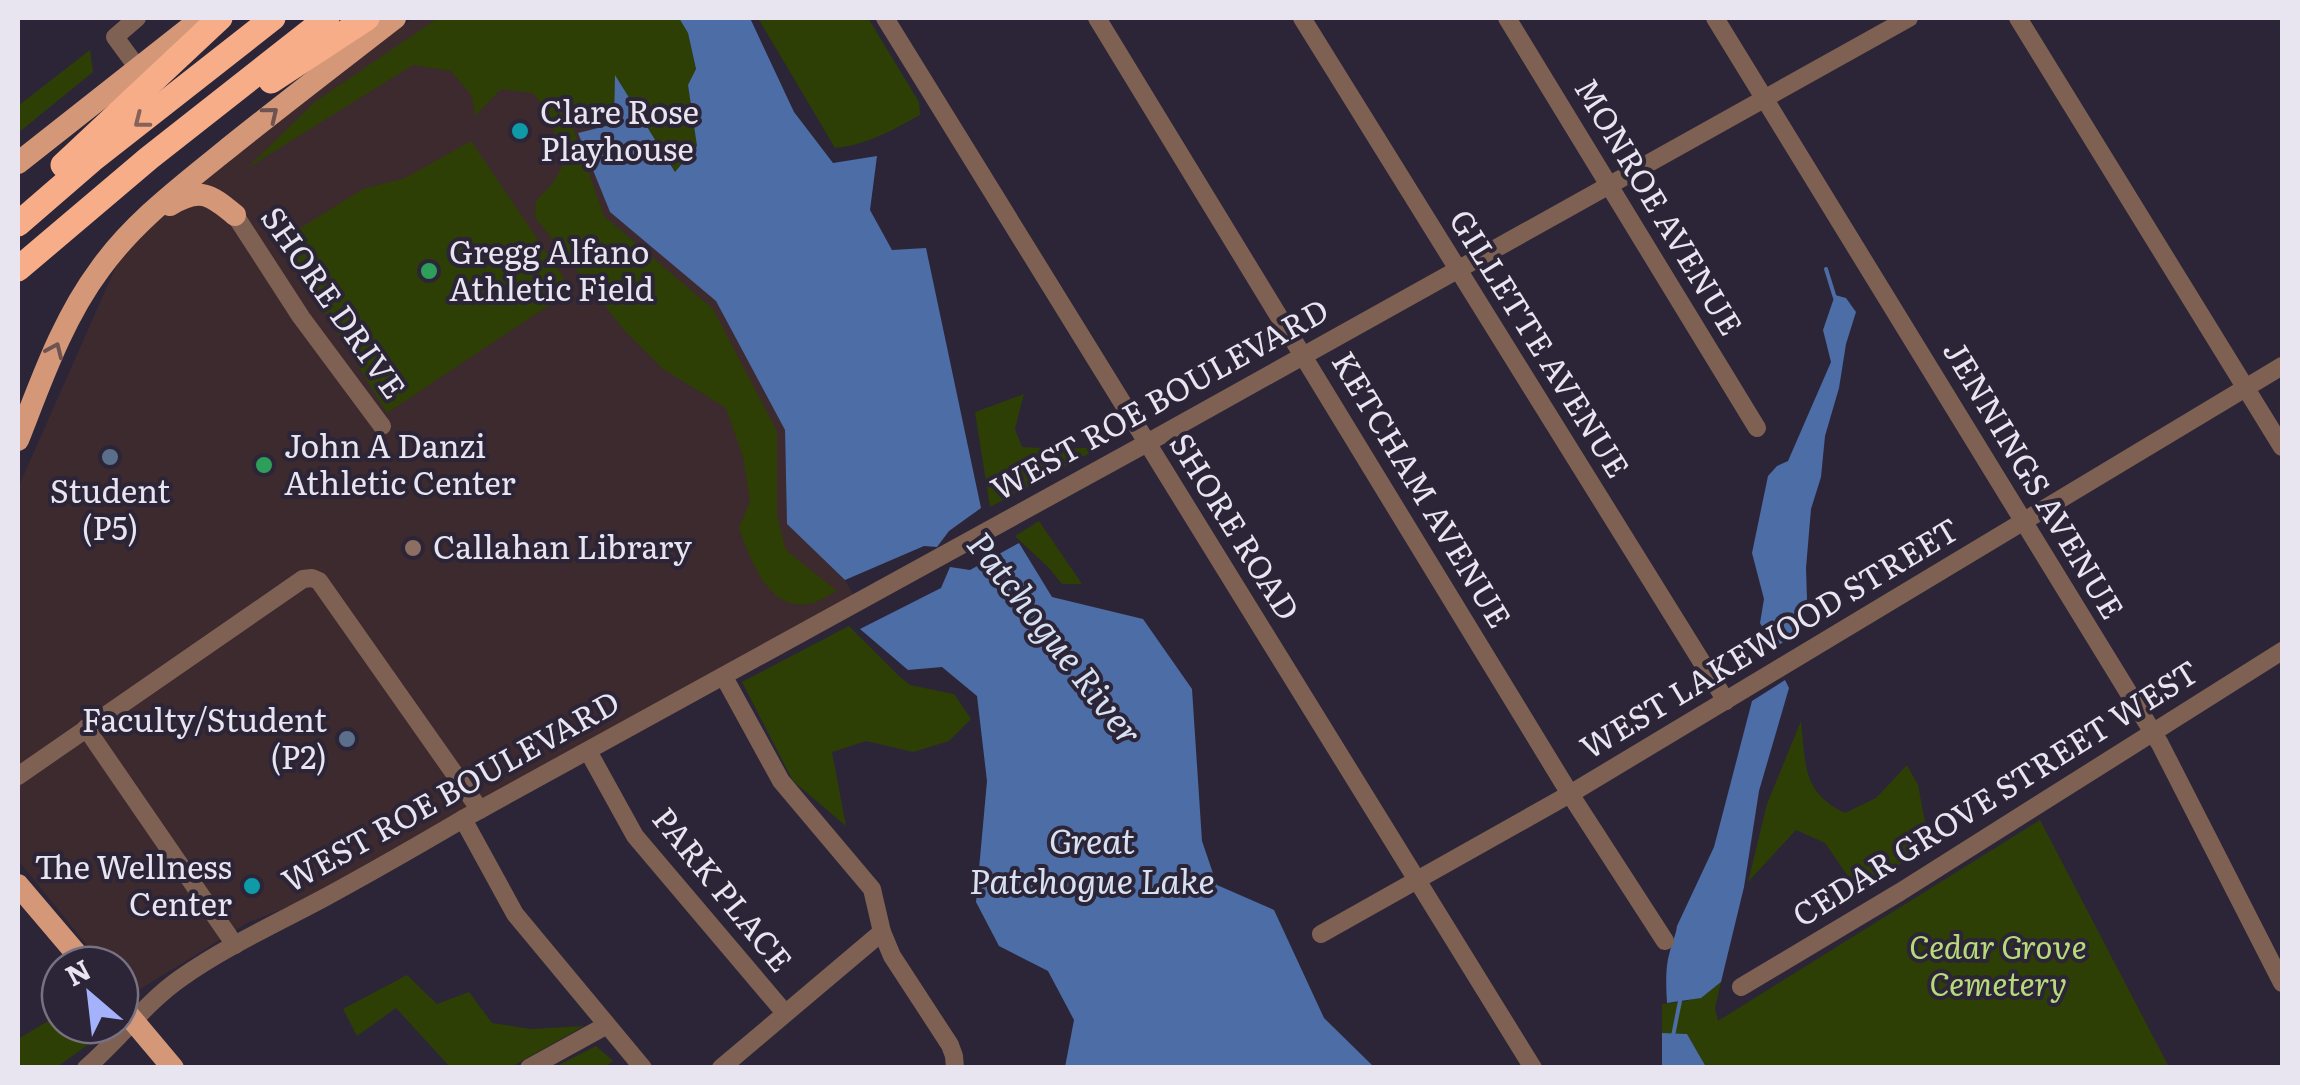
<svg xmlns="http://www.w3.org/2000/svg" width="2300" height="1085" font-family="Literata,serif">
  <rect width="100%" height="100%" fill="#2c2537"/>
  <polygon fill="#3d2a2f" points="413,18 564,18 614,124 579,134 610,212 716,301 785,430 787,524 845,580 853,594 854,603 351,883 249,922 129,996 120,985 120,965 103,965 18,860 18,488 121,255 171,208 318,88"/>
  <g fill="#2d3f04">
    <path d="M 438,18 L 679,18 L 688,33 L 696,70 L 688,85 L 698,146 L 676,173 L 616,77 L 614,124 L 603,127 L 585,112 L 573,128 L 604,216 L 713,309 L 777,431 L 777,516 L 786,550 L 837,591 C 830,594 823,599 816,602 C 770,617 751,561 739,528 L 750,501 L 743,457 L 726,408 L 663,369 L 624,330 L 535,217 L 536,201 L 552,184 L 565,162 L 548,113 L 533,93 L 501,89 L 475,116 L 472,96 L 451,71 L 413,65 L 246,169 L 315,102 Z"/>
    <path d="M 758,18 L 868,18 L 919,102 L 920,115 C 893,130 866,145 835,148 Z"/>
    <polygon points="90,50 93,72 18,133 18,106"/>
    <polygon points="471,141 572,290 387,413 288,253 297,230 363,189 405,178"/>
    <polygon points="1024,394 1015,429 1022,447 1064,449 1101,447 990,507 975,412"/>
    <polygon points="1039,521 1082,584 1062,584 1049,568 1015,536"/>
    <polygon points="849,626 900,677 910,685 954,694 971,719 949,741 913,752 866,741 832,752 846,826 793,781 742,682"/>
    <path d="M 1801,721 C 1806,763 1801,792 1845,813 L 1876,798 L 1907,765 L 1918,785 L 1930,848 L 1856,888 L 1825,843 L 1796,830 L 1748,882 L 1767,804 Z"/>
    <path d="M 2040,820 L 2169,1067 L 1706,1067 L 1687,1034 L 1662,1033 L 1662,1004 C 1689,1002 1699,1000 1721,982 L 1715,1008 L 1718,1021 Z"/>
    <polygon points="407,975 437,1004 469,992 492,1023 531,1029 584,1026 511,1067 450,1067 396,1008 357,1036 343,1009"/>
    <polygon points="60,1014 60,1025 101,1025 93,1041 57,1067 18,1067 18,1039"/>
    <polygon points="596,1046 613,1061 606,1067 555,1067"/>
  </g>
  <g fill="#4c6da6">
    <polygon points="679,18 750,18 794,112 833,163 877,156 870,210 892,250 926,248 981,508 949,531 937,547 924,546 845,580 787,524 785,430 716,301 610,212 578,133 614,124 615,75 675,172 697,146 688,85 696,69 688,33"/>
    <polygon points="1835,295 1846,298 1856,312 1846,344 1839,388 1825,436 1821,477 1811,509 1806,568 1807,599 1791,637 1774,648 1760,623 1764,599 1752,553 1768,476 1777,466 1788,461 1831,362 1823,330"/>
    <polygon points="1019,543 1052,597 1143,619 1192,689 1202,841 1217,885 1274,910 1324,1018 1374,1067 1065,1067 1074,1020 1048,971 999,946 976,902 987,781 977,696 942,667 908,670 860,629 941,588 950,567 970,570"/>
    <path d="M 1785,680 L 1789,688 L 1759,791 L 1744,887 L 1721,982 L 1701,998 L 1667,1003 C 1666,986 1665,967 1670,951 C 1672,942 1676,935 1677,926 L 1714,847 L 1752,701 Z"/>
    <polygon points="1662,1033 1687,1034 1706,1067 1662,1067"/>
  </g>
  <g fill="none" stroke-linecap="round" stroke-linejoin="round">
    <g stroke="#4c6da6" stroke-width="4">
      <polyline points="1826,269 1835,298"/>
      <polyline points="1673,1036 1680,1001"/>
    </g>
    <g stroke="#7e6152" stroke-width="18">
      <polyline points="885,18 1533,1068"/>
      <polyline points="1097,18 1570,794 1665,941"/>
      <polyline points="1302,18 1726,701"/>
      <polyline points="1507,18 1757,428"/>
      <polyline points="1715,18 2160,744 2282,983"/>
      <polyline points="2018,18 2282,447"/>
      <polyline points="137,67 115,37 137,18"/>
      <polyline points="235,215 301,317 382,426"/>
      <polyline points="724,677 781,781 872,889 882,932 892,956 950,1045 954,1056 955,1068"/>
      <polyline points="86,728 235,945"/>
      <polyline points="588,751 635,836 785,1013"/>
      <polyline points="18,776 303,579 312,578 319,581 480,810"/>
      <polyline points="463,819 515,914 643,1068"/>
      <polyline points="1321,934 1570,794 2282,366"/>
      <polyline points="1741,987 1900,892 2282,651"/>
      <path d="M 86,1068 C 120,1039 145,1003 181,978 C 225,947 275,924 322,899 C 370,873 417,846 463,819 L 1147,443 L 1909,18"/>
      <polyline points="529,1068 607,1025"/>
      <polyline points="721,1068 882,932"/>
    </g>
    <g stroke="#d49879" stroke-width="22">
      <polyline points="18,163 202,18"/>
      <path d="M 170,205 C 200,187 210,194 235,215"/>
      <path d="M 18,440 C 41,382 62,320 100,269 C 133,223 178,189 221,154 C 278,108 337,63 395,18"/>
      <polyline points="18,885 86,965"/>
      <polyline points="120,1005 173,1068"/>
    </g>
    <g stroke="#f6ad88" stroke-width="25">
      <polyline points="271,81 367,18"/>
      <polyline points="63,165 220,18"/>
      <polyline points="18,224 92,160 273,18"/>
      <polyline points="18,269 149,158 327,18"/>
    </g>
  </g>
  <defs><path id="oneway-chevron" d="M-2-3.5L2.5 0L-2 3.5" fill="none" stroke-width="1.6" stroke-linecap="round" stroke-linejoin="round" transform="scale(2.5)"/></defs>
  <g stroke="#6f5351">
    <use href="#oneway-chevron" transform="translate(271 114) rotate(-39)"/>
    <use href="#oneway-chevron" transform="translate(55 350) rotate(-66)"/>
  </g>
  <use stroke="#87625b" href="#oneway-chevron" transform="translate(141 121) rotate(142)"/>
  <g fill="#0f9aa8" stroke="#2c2537" stroke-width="4">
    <circle cx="520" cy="131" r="10"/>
    <circle cx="252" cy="886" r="10"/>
  </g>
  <g fill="#2e9e5b" stroke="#2c2537" stroke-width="4">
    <circle cx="429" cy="271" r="10"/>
    <circle cx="264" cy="465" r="10"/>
  </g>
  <g fill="#5c6f8a" stroke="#2c2537" stroke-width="4">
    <circle cx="110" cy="457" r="10"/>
    <circle cx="347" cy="739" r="10"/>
  </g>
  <circle fill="#8d6e63" stroke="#2c2537" stroke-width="4" cx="413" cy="548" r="10"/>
  <g text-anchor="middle" stroke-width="8" stroke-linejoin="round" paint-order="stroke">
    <g font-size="32" fill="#e8e4f0" stroke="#2c2537" text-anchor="start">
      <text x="540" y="124">Clare Rose<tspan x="540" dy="37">Playhouse</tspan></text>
      <text x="449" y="264">Gregg Alfano<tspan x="449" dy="37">Athletic Field</tspan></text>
      <text x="284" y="458">John A Danzi<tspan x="284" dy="37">Athletic Center</tspan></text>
      <text x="110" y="503" text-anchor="middle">Student<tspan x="110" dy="37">(P5)</tspan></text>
      <text x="433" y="559">Callahan Library</text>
      <text x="327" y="732" text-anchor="end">Faculty/Student<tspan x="327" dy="37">(P2)</tspan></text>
      <text x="232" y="879" text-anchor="end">The Wellness<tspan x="232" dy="37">Center</tspan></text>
    </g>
    <g font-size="32" fill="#e8e4f0" stroke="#2c2537">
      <text transform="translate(1658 207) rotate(59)" y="11">MONROE AVENUE</text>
      <text transform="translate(333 303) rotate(55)" y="11">SHORE DRIVE</text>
      <text transform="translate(1539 344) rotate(58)" y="11">GILLETTE AVENUE</text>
      <text transform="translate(1160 400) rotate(-29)" y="11">WEST ROE BOULEVARD</text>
      <text transform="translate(2033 480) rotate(59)" y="11">JENNINGS AVENUE</text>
      <text transform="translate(1421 490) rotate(59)" y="11">KETCHAM AVENUE</text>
      <text transform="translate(1234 527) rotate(58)" y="11">SHORE ROAD</text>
      <text transform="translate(1770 639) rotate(-31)" y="11">WEST LAKEWOOD STREET</text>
      <text transform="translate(451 792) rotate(-29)" y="11">WEST ROE BOULEVARD</text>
      <text transform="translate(1996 794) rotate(-32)" y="11">CEDAR GROVE STREET WEST</text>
      <text transform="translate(722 890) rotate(51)" y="11">PARK PLACE</text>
    </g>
    <g font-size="32" font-style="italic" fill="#b6da7a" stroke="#2c2537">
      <text x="1998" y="959">Cedar Grove<tspan x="1998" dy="37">Cemetery</tspan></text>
    </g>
    <g font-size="35" font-style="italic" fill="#d7e1f2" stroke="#2c2537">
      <text transform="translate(1054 639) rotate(52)" y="12">Patchogue River</text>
      <text x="1092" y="854">Great<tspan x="1092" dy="40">Patchogue Lake</tspan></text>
    </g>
  </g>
  <rect width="2300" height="1085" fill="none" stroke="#e8e4f0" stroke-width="40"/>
  <g transform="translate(90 995) rotate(332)"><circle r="48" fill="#2c2537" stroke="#777181" stroke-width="2.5"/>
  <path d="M0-8L18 38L0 25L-18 38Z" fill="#a4b2fc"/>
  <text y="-15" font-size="28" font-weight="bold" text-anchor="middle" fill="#e8e4f0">N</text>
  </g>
</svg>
